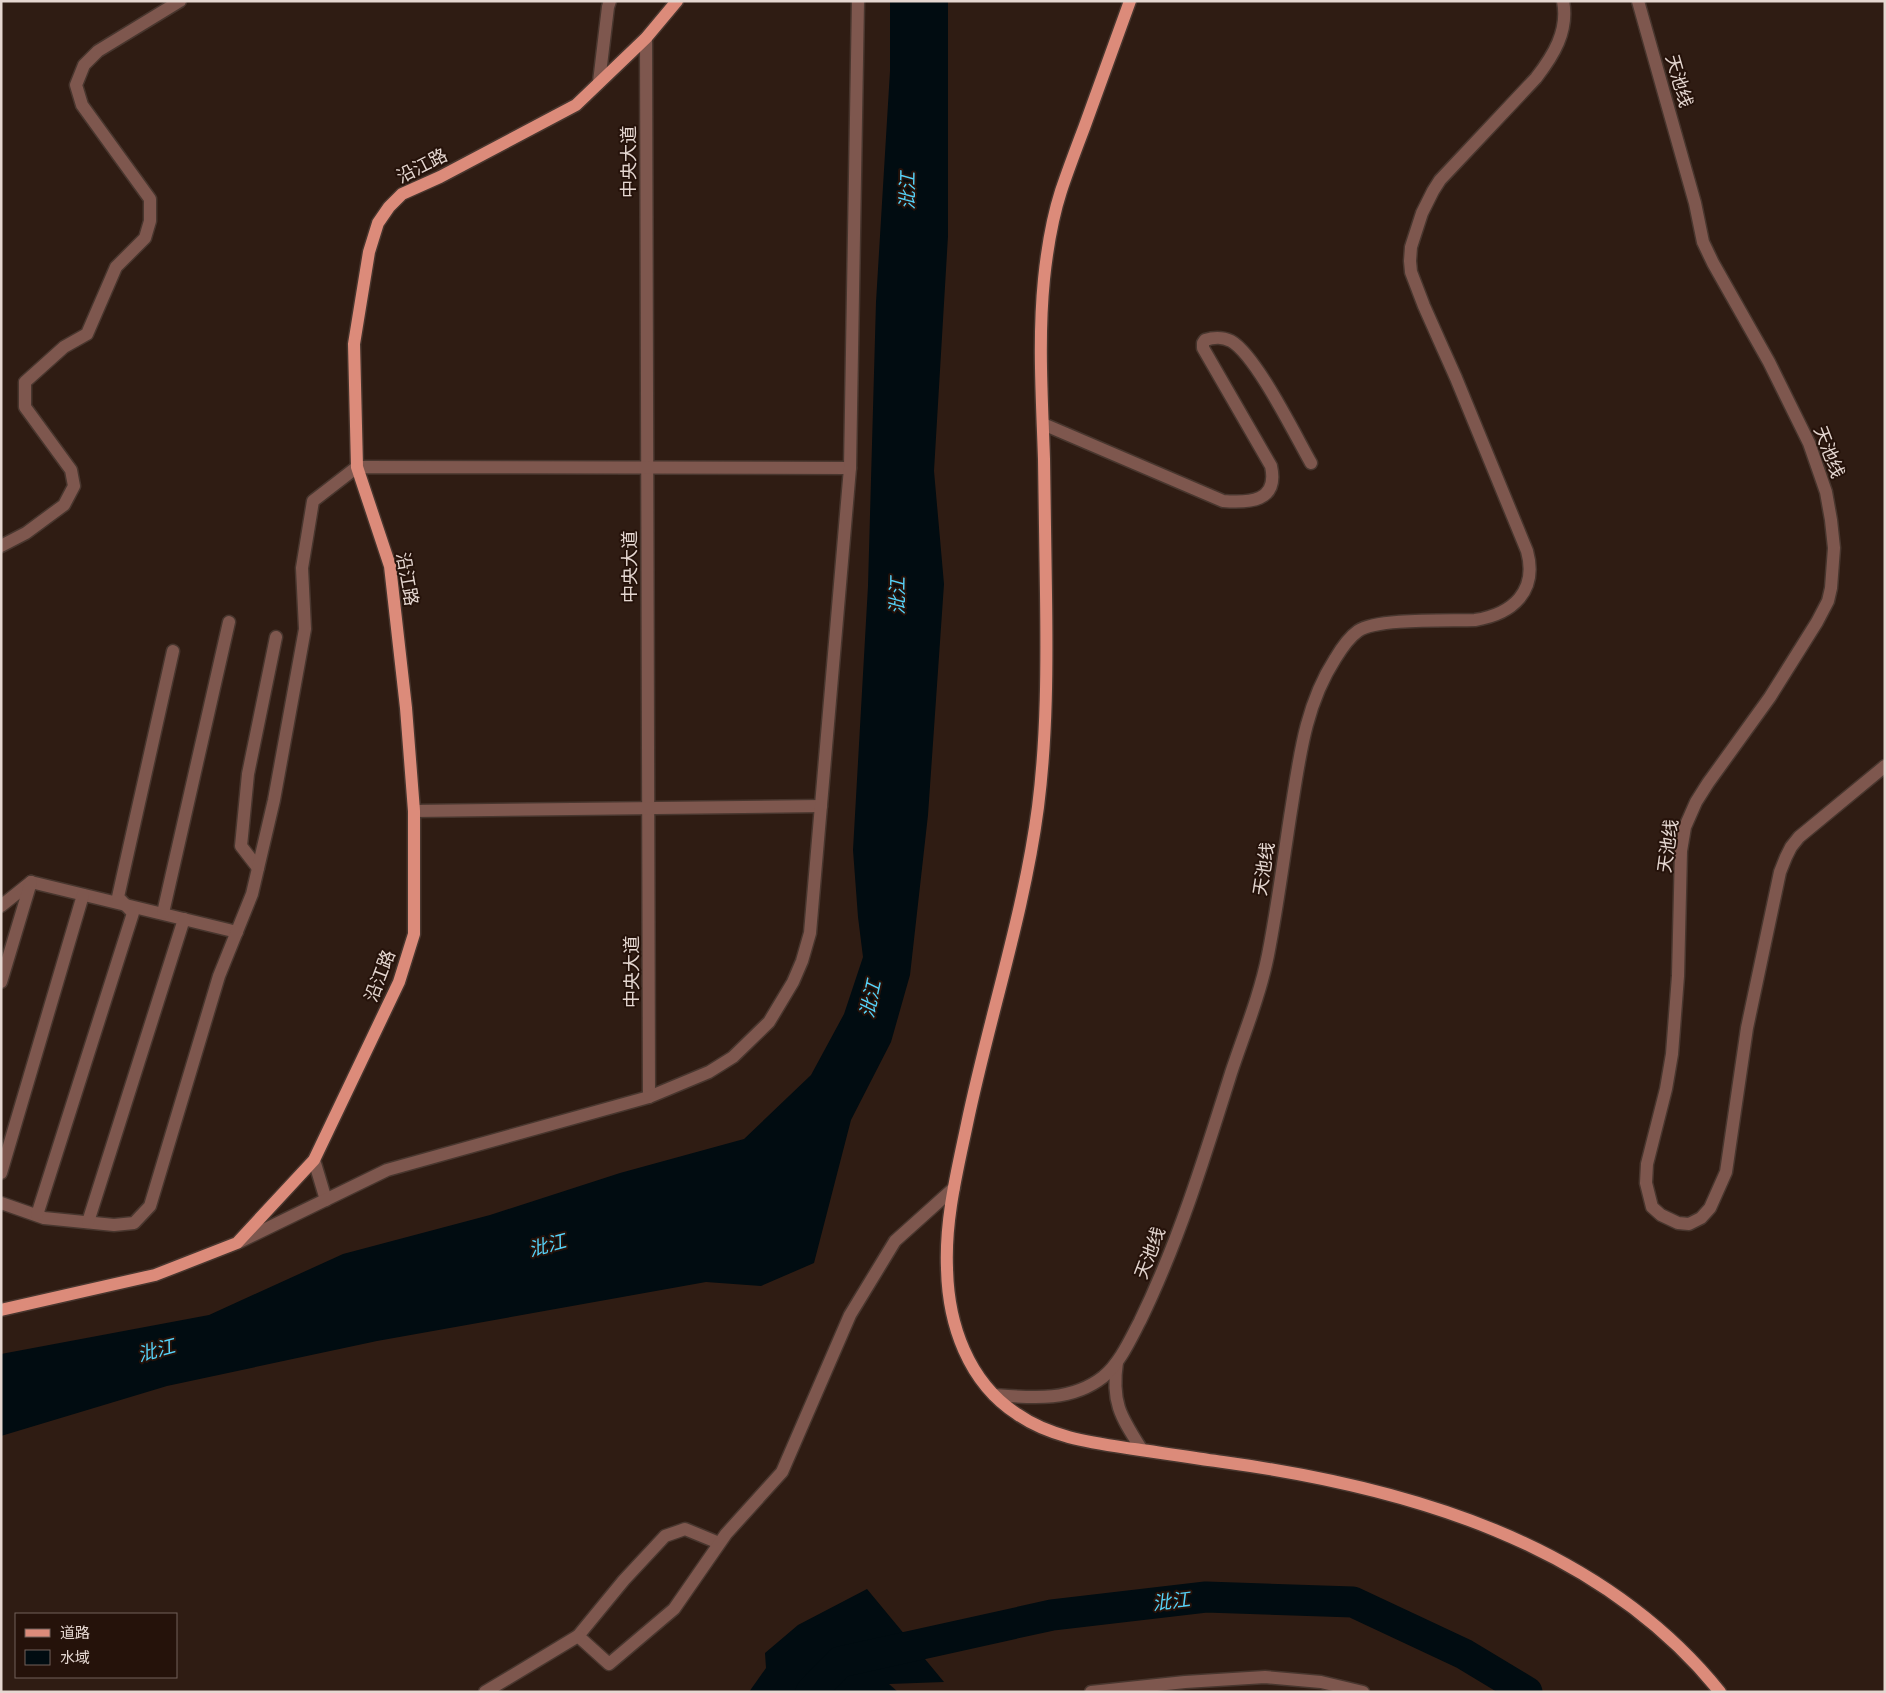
<svg xmlns="http://www.w3.org/2000/svg" width="1886" height="1693" font-family="'Space Grotesk','Noto Sans SC',sans-serif">
  <rect width="100%" height="100%" fill="#2f1c13"/>
  <g fill="#010c11">
    <polygon points="890,1 948,1 948,236 934,471 944,584 928,815 910,975 891,1042 851,1120 814,1263 761,1286 706,1282 377,1341 167,1386 1,1436 1,1354 209,1315 343,1254 490,1215 620,1173 744,1139 811,1075 844,1014 863,957 858,917 853,850 868,586 876,302 890,71"/>
    <polygon points="867,1589 944,1682 889,1684 898,1692 749,1692 766,1668 765,1653 798,1625"/>
  </g>
  <g fill="none" stroke-linecap="round" stroke-linejoin="round">
    <polyline stroke="#010c11" stroke-width="31" points="811,1692 840,1662 1052,1615 1206,1597 1353,1602 1464,1654 1527,1692"/>
    <g stroke="#48362e" stroke-width="15">
      <g id="minor">
        <polyline points="1638,1 1695,203 1703,242 1713,263 1769,362 1809,443 1826,492 1831,520 1834,548 1831,588 1828,601 1817,622 1770,697 1708,783 1696,802 1685,827 1681,851 1678,976 1672,1054 1666,1089 1647,1164 1646,1183 1652,1207 1661,1215 1678,1223 1689,1224 1701,1218 1710,1208 1726,1172 1747,1028 1780,872 1786,857 1791,847 1799,837 1885,766"/>
        <polyline points="646,38 649,1097"/>
        <polyline points="599,82 608,7 610,1"/>
        <path d="M 1043,424 L 1223,501 C 1249,503 1279,502 1271,466 L 1203,348 L 1203,343 L 1205,340 C 1215,337 1222,337 1231,341 C 1256,355 1295,435 1311,463"/>
        <polyline points="1,546 26,533 64,505 74,486 71,470 25,407 25,382 64,347 87,334 116,267 145,238 150,221 150,199 82,105 76,85 84,65 98,51 180,1"/>
        <polyline points="414,811 821,806"/>
        <polyline points="258,868 241,846 248,774 276,637"/>
        <polyline points="31,882 237,932"/>
        <polyline points="1,906 31,882"/>
        <polyline points="163,913 229,622"/>
        <polyline points="1,982 31,882"/>
        <polyline points="314,1160 326,1200"/>
        <polyline points="1,1173 83,895"/>
        <polyline points="1,1203 44,1218 114,1225 134,1223 150,1206 219,976 252,894 274,800 305,629 302,568 313,501 357,467 850,468"/>
        <polyline points="37,1215 133,913 118,897 173,651"/>
        <polyline points="88,1222 184,919"/>
        <polyline points="239,1242 387,1170 649,1097 709,1072 733,1057 769,1022 793,982 802,961 810,933 850,468 858,1"/>
        <path d="M 1117,1362 C 1111,1403 1121,1417 1142,1450"/>
        <path d="M 994,1395 C 1032,1398 1071,1402 1103,1377 C 1120,1363 1130,1340 1140,1321 C 1178,1243 1205,1156 1231,1073 C 1244,1034 1260,995 1268,955 C 1277,909 1283,863 1290,817 C 1299,762 1304,707 1335,659 C 1341,649 1348,638 1358,631 C 1377,618 1449,621 1475,620 C 1513,614 1538,591 1527,551 L 1456,378 L 1424,306 L 1411,272 L 1410,261 L 1411,247 L 1422,213 L 1433,191 L 1440,180 L 1536,78 C 1553,56 1569,31 1563,1"/>
        <polyline points="578,1636 624,1580 665,1536 685,1529 719,1543"/>
        <polyline points="485,1692 578,1636 609,1664 674,1609 726,1534 782,1472 850,1315 895,1241 954,1188"/>
        <polyline points="1091,1692 1185,1682 1265,1677 1321,1682 1363,1692"/>
      </g>
    </g>
    <g stroke="#48362e" stroke-width="15">
      <g id="major">
        <path d="M 1130,1 C 1115,43 1099,86 1084,128 C 1076,149 1068,170 1061,191 C 1052,219 1047,250 1044,279 C 1038,339 1042,399 1044,459 C 1045,504 1045,549 1046,594 C 1047,664 1047,736 1038,807 C 1024,914 989,1018 967,1124 C 957,1172 945,1219 947,1268 C 948,1324 968,1382 1017,1414 C 1051,1438 1094,1443 1134,1449 C 1164,1453 1193,1458 1223,1462 C 1406,1487 1599,1542 1720,1692"/>
        <polyline points="1,1310 155,1275 237,1243 314,1160 399,982 414,934 414,811 406,708 390,566 357,467 354,344 369,252 378,223 389,207 402,194 440,177 576,105 646,38 677,1"/>
      </g>
    </g>
    <use href="#minor" stroke="#7e574e" stroke-width="12"/>
    <use href="#major" stroke="#dc8b7a" stroke-width="12"/>
  </g>
  <g text-anchor="middle" stroke-width="4" stroke-linejoin="round" paint-order="stroke">
    <g font-size="18" fill="#e5d7d1" stroke="#25120a">
      <text transform="translate(1679 81) rotate(74)" y="6">天池线</text>
      <text transform="translate(629 162) rotate(-90)" y="6">中央大道</text>
      <text transform="translate(422 166) rotate(-27)" y="6">沿江路</text>
      <text transform="translate(1829 452) rotate(69)" y="6">天池线</text>
      <text transform="translate(630 567) rotate(-90)" y="6">中央大道</text>
      <text transform="translate(407 579) rotate(80)" y="6">沿江路</text>
      <text transform="translate(1668 846) rotate(-82)" y="6">天池线</text>
      <text transform="translate(1264 869) rotate(-81)" y="6">天池线</text>
      <text transform="translate(632 972) rotate(-90)" y="6">中央大道</text>
      <text transform="translate(380 976) rotate(-69)" y="6">沿江路</text>
      <text transform="translate(1150 1253) rotate(-69)" y="6">天池线</text>
    </g>
    <g font-size="19" font-style="italic" fill="#56d1f7" stroke="#25120a">
      <text transform="translate(907 191) rotate(-89)" y="7">沘江</text>
      <text transform="translate(897 596) rotate(-89)" y="7">沘江</text>
      <text transform="translate(870 999) rotate(-78)" y="7">沘江</text>
      <text transform="translate(547 1245) rotate(-15)" y="7">沘江</text>
      <text transform="translate(156 1350) rotate(-15)" y="7">沘江</text>
      <text transform="translate(1171 1601) rotate(-7)" y="7">沘江</text>
    </g>
  </g>
  <rect width="1886" height="1693" fill="none" stroke="#e5d7d1" stroke-width="5"/>
  <rect x="15" y="1613" width="162" height="65" fill="#25120a" stroke="#72615a"/>
  <rect x="25" y="1629" width="25" height="8" fill="#dc8b7a" stroke="#72615a"/>
  <text x="60" y="1638" font-size="15" fill="#e5d7d1">道路</text>
  <rect x="25" y="1650" width="25" height="15" fill="#010c11" stroke="#72615a"/>
  <text x="60" y="1663" font-size="15" fill="#e5d7d1">水域</text>
</svg>
